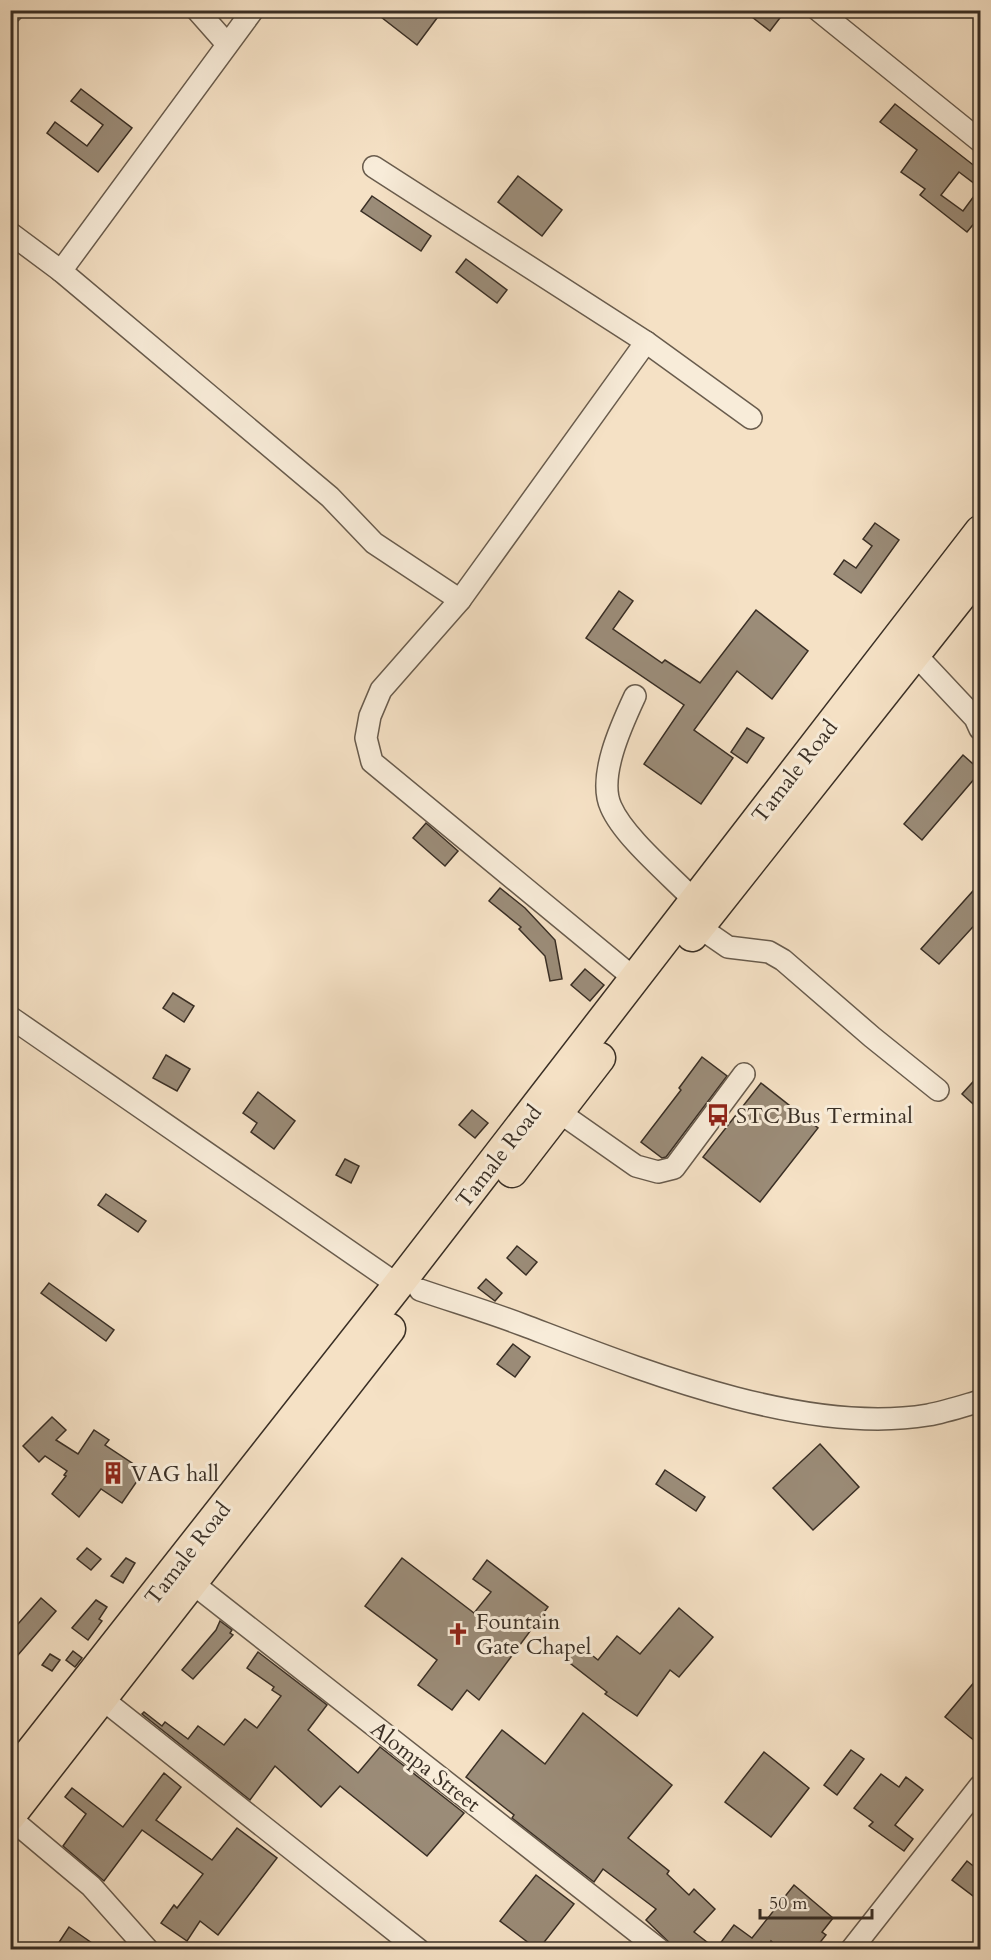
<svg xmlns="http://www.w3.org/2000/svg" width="991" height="1960" font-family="Cardo,serif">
  <rect width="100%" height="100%" fill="#f5e1c5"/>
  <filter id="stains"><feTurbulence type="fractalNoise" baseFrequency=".00333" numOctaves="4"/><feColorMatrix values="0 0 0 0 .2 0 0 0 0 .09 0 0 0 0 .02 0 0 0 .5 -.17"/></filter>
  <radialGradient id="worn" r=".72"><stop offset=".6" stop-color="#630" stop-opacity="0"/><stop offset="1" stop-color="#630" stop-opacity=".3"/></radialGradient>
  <g fill="#9b8c78" stroke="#3a2f25" stroke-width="1.5" fill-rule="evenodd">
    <polygon points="372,10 428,10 437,18 417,45"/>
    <polygon points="743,10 786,10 770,31"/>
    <polygon points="81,89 132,128 98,172 47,133 55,122 87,146 103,125 71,101"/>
    <path d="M 895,104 L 981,171 L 981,215 L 967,232 L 920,195 L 925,189 L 901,172 L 917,150 L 880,122 ZM 959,172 L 980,188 L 963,211 L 941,195 Z"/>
    <polygon points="518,176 562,210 542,236 498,202"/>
    <polygon points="372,196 431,236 421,251 361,211"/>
    <polygon points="466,259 507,290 497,303 456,272"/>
    <polygon points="875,523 899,540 861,593 834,574 844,560 856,568 872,546 863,539"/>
    <polygon points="619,591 633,601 613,629 662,663 665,660 700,683 756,610 808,651 772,699 737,671 694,730 733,758 701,804 644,764 684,705 586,638"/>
    <polygon points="747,728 764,738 747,763 731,752"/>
    <polygon points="963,755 981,771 922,840 904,824"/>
    <polygon points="426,823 458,851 445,866 413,838"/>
    <polygon points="981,882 981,918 939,964 921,949"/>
    <polygon points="500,888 525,908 555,940 562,979 550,981 545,956 519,929 521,927 489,901"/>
    <polygon points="585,969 604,985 590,1001 571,985"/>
    <polygon points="173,993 194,1006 184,1022 163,1008"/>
    <polygon points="166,1055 190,1069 177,1091 153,1078"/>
    <polygon points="702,1057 727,1076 666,1157 662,1158 641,1142 681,1090 679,1088"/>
    <polygon points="981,1073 981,1111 962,1094"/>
    <polygon points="761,1083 818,1128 760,1202 703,1157"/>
    <polygon points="258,1092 295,1121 274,1149 251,1132 257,1123 243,1113"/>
    <polygon points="472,1110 488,1123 475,1138 459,1125"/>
    <polygon points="345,1159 359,1166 351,1183 336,1175"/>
    <polygon points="106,1194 146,1221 138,1232 98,1205"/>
    <polygon points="517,1246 537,1262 526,1275 507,1258"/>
    <polygon points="486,1279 502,1293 495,1301 478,1288"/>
    <polygon points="49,1283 114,1330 106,1341 41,1293"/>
    <polygon points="513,1344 530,1357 515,1377 497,1364"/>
    <polygon points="52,1417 66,1430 56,1440 78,1454 94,1430 109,1440 105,1445 144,1471 122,1503 101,1489 79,1517 52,1494 66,1476 64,1475 67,1471 45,1456 39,1462 23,1446"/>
    <polygon points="820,1444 859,1487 813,1530 773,1488"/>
    <polygon points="665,1470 705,1497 696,1511 656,1484"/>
    <polygon points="87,1548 101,1559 91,1570 77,1559"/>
    <polygon points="126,1558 135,1563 123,1583 111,1576"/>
    <polygon points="402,1558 474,1613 491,1592 473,1579 487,1560 548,1607 479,1700 467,1690 452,1710 418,1685 437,1660 365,1606"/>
    <polygon points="41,1598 56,1611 18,1655 10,1648 10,1633"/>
    <polygon points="96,1600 107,1607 99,1619 102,1621 88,1640 72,1628"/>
    <polygon points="679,1608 713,1637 679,1677 670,1670 637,1716 605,1694 607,1692 566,1660 578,1644 598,1660 617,1636 640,1654"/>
    <polygon points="220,1621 232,1630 230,1633 233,1635 193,1679 182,1670 216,1630"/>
    <polygon points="73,1651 82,1658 75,1667 66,1660"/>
    <polygon points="258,1652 327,1705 308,1730 358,1773 380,1747 464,1813 427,1856 340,1786 321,1807 275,1766 250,1800 142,1714 144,1712 162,1726 165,1722 188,1739 198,1726 224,1745 245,1719 257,1728 281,1696 272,1690 274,1687 247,1668"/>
    <polygon points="50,1654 60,1660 52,1671 42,1665"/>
    <polygon points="981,1674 981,1746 945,1717"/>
    <polygon points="583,1713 672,1785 628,1838 669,1871 667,1874 689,1895 694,1889 715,1909 694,1932 716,1949 734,1925 752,1938 794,1885 833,1918 822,1932 826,1935 814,1950 781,1950 771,1941 767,1950 677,1950 646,1920 656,1909 603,1869 594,1882 512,1818 514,1815 466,1777 502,1730 545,1764"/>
    <polygon points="851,1750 864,1759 837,1795 824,1785"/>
    <polygon points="764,1752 809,1788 771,1837 725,1802"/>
    <polygon points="164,1773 181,1787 156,1820 212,1860 237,1828 277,1858 218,1935 200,1921 187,1941 161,1923 174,1905 177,1908 203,1874 142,1830 104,1881 63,1846 86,1814 65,1797 72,1788 123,1827"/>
    <polygon points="881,1774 899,1787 906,1777 923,1790 895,1825 913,1839 904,1851 869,1826 873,1822 854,1808"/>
    <polygon points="967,1861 981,1872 981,1902 952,1880"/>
    <polygon points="536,1875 574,1904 538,1950 500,1921"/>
    <polygon points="69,1927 102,1950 54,1950"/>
  </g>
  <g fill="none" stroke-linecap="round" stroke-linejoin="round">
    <g stroke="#695c4d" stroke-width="24">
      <g id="minor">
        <polyline points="197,10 227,44"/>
        <polyline points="253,10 61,271 330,497 374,543 460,600"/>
        <polyline points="818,10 980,141"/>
        <polyline points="10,13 13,10"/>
        <polyline points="374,167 646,342 751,418"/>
        <polyline points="10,233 61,271"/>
        <polyline points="914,653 975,718 980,729"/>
        <path d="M 635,696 C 622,724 597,777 611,807 C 624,837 670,875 694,900"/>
        <polyline points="699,927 728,947 769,952 783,960 872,1037 938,1090"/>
        <polyline points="635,979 372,762 366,738 370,716 381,690 460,600 646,342"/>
        <polyline points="10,1017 398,1285"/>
        <polyline points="559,1112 636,1166 658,1172 674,1168 744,1074"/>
        <path d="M 420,1290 C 455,1302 489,1312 523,1325 C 639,1369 803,1436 928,1415 C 945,1412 963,1406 980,1401"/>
        <polyline points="191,1582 660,1950"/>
        <polyline points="101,1698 419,1950"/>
        <polyline points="10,1818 91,1886 148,1950"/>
        <polyline points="851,1950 980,1786"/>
      </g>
    </g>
    <g stroke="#3a2f25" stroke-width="33">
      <g id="highway">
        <polyline points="692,936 980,572"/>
        <polyline points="512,1172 600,1058"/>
        <polyline points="10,1778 398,1285 980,531"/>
        <polyline points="10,1816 390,1329"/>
      </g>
    </g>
    <use href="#minor" stroke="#f8ecd9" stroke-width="21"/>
    <use href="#highway" stroke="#f5e1c5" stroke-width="30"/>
  </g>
  <defs>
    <g id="bus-bare" transform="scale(1.8)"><path d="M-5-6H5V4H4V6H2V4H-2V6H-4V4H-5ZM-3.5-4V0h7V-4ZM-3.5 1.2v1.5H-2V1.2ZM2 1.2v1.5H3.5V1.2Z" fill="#8f2418" stroke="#f8ecd9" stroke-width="2.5" paint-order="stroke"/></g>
    <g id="building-bare" transform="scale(1.8)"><path d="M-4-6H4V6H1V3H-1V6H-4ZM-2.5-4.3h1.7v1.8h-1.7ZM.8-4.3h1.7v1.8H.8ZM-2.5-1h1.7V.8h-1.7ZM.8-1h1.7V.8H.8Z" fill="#8f2418" stroke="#f8ecd9" stroke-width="2.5" paint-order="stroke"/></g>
    <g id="church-bare" transform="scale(1.8)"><path d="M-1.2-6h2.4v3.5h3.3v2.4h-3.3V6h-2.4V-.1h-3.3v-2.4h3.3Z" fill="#8f2418" stroke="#f8ecd9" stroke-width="2.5" paint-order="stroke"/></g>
  </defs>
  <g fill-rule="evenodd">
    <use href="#bus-bare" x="718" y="1115"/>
    <use href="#building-bare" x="113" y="1473"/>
    <use href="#church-bare" x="458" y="1634"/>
  </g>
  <g text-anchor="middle" stroke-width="6" stroke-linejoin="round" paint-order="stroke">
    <g font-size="22" fill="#3a2f25" stroke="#f8ecd9">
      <text transform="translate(794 771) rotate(-52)" y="8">Tamale Road</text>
      <text transform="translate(498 1156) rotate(-52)" y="8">Tamale Road</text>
      <text transform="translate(187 1553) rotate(-52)" y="8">Tamale Road</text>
      <text transform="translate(426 1766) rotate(38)" y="8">Alompa Street</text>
    </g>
    <g font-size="22" fill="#3a2f25" stroke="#f8ecd9" text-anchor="start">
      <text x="736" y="1123">STC Bus Terminal</text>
      <text x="131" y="1481">VAG hall</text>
      <text x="476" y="1629">Fountain<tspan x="476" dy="25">Gate Chapel</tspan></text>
    </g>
  </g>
  <rect width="991" height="1960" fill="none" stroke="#f5e1c5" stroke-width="36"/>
  <rect x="12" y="12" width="967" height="1936" fill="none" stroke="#3a2f25" stroke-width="3"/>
  <rect x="18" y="18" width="955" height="1924" fill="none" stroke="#3a2f25" stroke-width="1.5"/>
  <path d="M760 1909v9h112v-9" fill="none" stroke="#3a2f25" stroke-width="3"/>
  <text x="769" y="1909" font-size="18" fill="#3a2f25" stroke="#f8ecd9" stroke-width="4.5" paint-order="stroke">50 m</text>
  <rect width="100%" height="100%" filter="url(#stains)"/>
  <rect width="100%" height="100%" fill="url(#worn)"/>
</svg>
